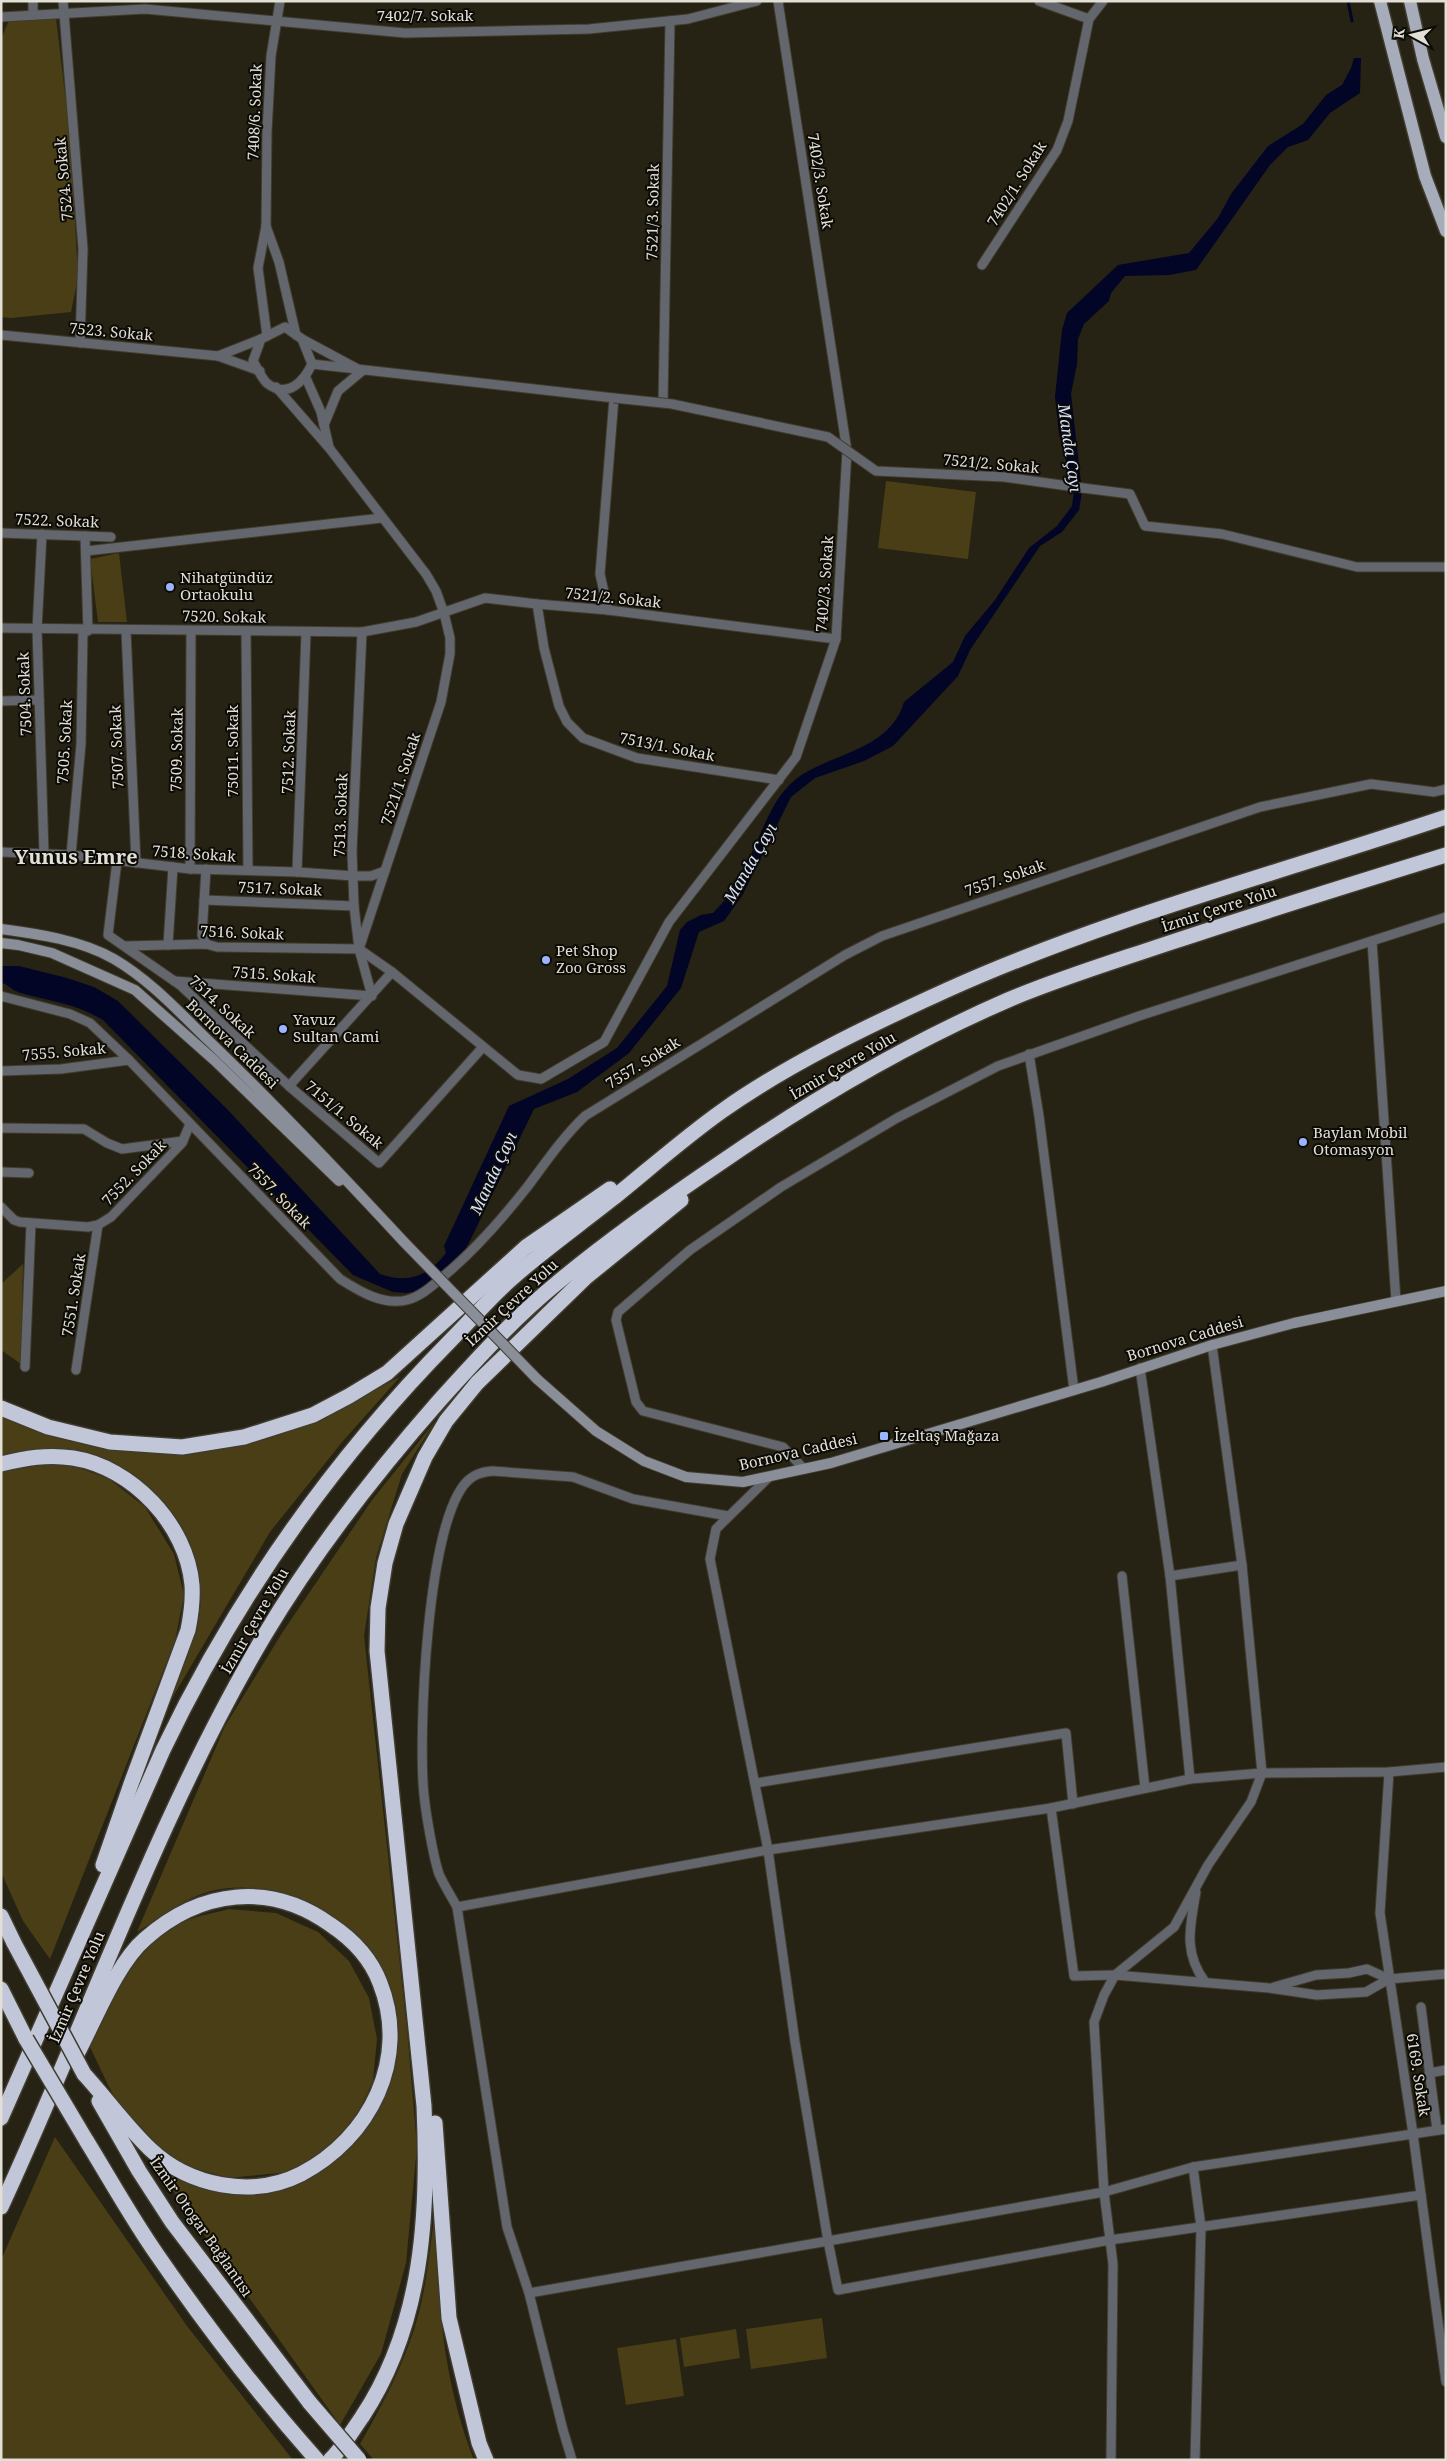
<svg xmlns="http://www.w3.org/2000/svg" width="1447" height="2461" font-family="'Noto Serif',serif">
  <rect width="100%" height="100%" fill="#262214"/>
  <g fill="#493e15">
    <polygon points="56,18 70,136 74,202 78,278 71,312 11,318 1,317 1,39 9,20"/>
    <polygon points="886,481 976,492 968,559 878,548"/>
    <polygon points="119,553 127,622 98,622 90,559"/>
    <polygon points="23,1264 21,1364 1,1350 1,1284"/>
    <path d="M 400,1377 L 343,1441 L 270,1532 L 171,1700 C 181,1672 201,1627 201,1598 C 200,1551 173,1497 129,1476 C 118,1470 105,1468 93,1464 C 61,1453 34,1443 1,1457 L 1,1417 L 60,1439 L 125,1451 L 181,1452 L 223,1449 L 299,1428 Z"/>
    <path d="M 436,1420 L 402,1474 L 376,1558 L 364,1636 L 407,2029 L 417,2147 L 406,2263 L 381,2354 L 340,2425 L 151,2160 C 158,2164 165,2171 173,2173 C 191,2180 214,2181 233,2184 C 244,2187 258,2191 270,2191 C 326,2191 386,2110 396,2059 C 401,2033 387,2007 378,1983 C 373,1971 369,1951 360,1941 C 321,1898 247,1872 192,1898 C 173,1907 155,1921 137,1932 L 225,1726 L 282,1633 L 372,1500 Z"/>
    <polygon points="29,1464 71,1465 109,1479 145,1507 174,1554 184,1595 175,1641 50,1959 23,1921 1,1872 1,1470"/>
    <path d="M 229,1909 L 276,1913 L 318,1932 L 349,1961 L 369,1998 L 377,2039 L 373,2081 L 355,2120 L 327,2151 L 290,2172 L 228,2178 L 191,2167 L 162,2152 L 129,2121 L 109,2087 L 89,2045 C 113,1999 135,1945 184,1922 C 198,1915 215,1913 229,1909 Z"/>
    <polygon points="55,2137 187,2326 293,2460 1,2460 1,2260"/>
    <path d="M 434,2218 C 439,2304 442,2378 474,2460 L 374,2460 L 360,2444 C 384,2402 407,2359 419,2312 C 427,2281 430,2249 434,2218 Z"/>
    <polygon points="822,2318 827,2358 751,2369 746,2329"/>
    <polygon points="736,2329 740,2358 684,2367 680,2338"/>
    <polygon points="676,2339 684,2396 626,2405 617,2348"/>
  </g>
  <path fill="#020525" d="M 1354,58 L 1361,58 L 1360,93 L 1330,113 L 1308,140 L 1288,147 L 1270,165 L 1196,270 L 1169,275 L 1125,276 L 1111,293 L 1109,301 L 1084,324 L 1078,339 L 1077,364 L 1071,394 L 1082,492 L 1079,510 L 1062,532 L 1040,546 L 970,650 L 958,676 L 893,746 L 864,761 L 815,778 L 791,797 L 742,896 L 724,921 L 699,932 L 681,988 L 629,1053 L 577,1092 L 534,1109 L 464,1253 L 421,1291 L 407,1293 L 393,1292 L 353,1275 L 103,1020 C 73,1002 50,1002 18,992 C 12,990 8,984 1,983 L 1,966 L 19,966 L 67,978 L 94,987 L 118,1001 L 227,1109 L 380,1274 C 408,1284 428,1276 446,1253 L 444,1246 L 509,1106 L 568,1079 L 617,1048 L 667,986 L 680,930 L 687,922 L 701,915 L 713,913 L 725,900 C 735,881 748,863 756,843 C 767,820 775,796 796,779 C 830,753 890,751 904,702 L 953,662 L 965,636 L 995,600 L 1029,548 L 1057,526 L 1072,506 L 1074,491 L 1059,434 L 1055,397 L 1062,330 L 1067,313 L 1118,265 L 1189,253 L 1218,218 L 1231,194 L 1268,146 L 1303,124 L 1326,95 L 1342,85 L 1351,68 Z"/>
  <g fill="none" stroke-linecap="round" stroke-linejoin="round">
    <polyline stroke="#020525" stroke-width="3" points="1348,1 1352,21"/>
    <g stroke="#403c2f" stroke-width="11">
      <g id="street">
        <polyline points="63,1 83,249 80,343"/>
        <polyline points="1039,1 1089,19"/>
        <polyline points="33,15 33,1"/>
        <polyline points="1,17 145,9 405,33 589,29 688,19 757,1"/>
        <polyline points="266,226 279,262 296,335"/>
        <polyline points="982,265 1057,150 1068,121 1089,19 1103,1"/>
        <path d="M 285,327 L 302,339 L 312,364 C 304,381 288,399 268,384 C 262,380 257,367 253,361 L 261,339 Z"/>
        <polyline points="1,335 218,356 260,371"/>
        <polyline points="267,336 258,268 266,226 267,132 271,56 280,1"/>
        <polyline points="302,339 356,368"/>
        <polyline points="218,356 261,339"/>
        <polyline points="312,364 614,398 600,574 608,610"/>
        <polyline points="306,378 321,412 329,447"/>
        <polyline points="276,387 330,449 426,574 436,591 444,613 450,638 450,654 441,702 359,949 392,972 518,1075 541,1079 604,1042 669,922 796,757 836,639 847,451 778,1"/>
        <polyline points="663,403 670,21"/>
        <polyline points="324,425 338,391 362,371"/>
        <polyline points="1083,488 1130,494 1145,526 1222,534 1357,567 1446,567"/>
        <polyline points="1,533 111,537"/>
        <polyline points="42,534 37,629 44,853"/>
        <polyline points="85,536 88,631"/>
        <polyline points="86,551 382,518"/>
        <polyline points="537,604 608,610 836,639"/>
        <polyline points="1,628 362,632 416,622 485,598 537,604 544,648 559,706 567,722 583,738 637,758 779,780"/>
        <polyline points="126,630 136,863"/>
        <polyline points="246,631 248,870"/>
        <polyline points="1,701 39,700"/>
        <polyline points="1,852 71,855 190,869 297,872 354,876 371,876 385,871"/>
        <polyline points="71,855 81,744 83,631"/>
        <polyline points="117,861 108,935 180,985 289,1086"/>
        <polyline points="190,869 191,631"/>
        <polyline points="206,869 202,935 206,944"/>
        <polyline points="297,872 306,633"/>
        <polyline points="204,900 354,906"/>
        <polyline points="1372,941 1396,1301"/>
        <polyline points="168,945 173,867"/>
        <polyline points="125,946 206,944 217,947 359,949"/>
        <polyline points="392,972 289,1086 379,1163 483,1047"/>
        <polyline points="174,981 372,996 359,949 354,906 352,852 362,632"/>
        <path d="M 1,996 L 70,1014 L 90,1023 L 129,1060 L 340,1279 C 359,1291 383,1306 407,1300 C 422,1296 433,1285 445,1275 C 476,1249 502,1219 528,1186 C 546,1162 563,1137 585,1116 L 845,955 L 882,936 L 1260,807 L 1371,784 L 1434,792 L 1446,789"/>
        <polyline points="1029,1054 1039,1116 1074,1390"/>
        <polyline points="1,1071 61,1069 129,1060"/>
        <polyline points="1,1128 84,1129 107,1143 122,1149 183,1141"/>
        <polyline points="1,1172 29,1173"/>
        <polyline points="1,1207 14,1220 20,1222 88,1227 98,1225 111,1217 182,1143 190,1124"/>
        <polyline points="25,1367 31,1223"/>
        <polyline points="1140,1368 1170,1576 1190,1779"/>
        <polyline points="76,1370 98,1225"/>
        <polyline points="804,1469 783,1447 643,1411 636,1402 616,1320 618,1312 690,1250 781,1187 897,1118 998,1066 1139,1016 1446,917"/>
        <polyline points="1122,1576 1145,1788"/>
        <polyline points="1170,1576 1242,1565"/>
        <polyline points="1389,1772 1380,1913 1413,2134 1446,2382"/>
        <polyline points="756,1783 1066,1733 1073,1804"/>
        <polyline points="1051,1808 1074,1976 1115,1975 1269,1988 1317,1995 1366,1992 1389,1979 1446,1974"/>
        <path d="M 1196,1892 C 1190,1927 1183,1952 1205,1982"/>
        <polyline points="457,1907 768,1850 1051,1808 1190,1779 1262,1773 1389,1772 1446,1767"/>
        <polyline points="1274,1987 1316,1975 1349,1973 1367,1969 1389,1979"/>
        <polyline points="1421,2007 1437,2130"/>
        <polyline points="1429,2073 1446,2070"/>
        <polyline points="1193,2167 1201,2227 1195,2460"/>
        <polyline points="1421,2195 1110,2240 838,2290 828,2241 1104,2192 1193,2167 1446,2129"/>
        <polyline points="529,2293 828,2241 795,2042 768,1850 710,1559 716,1529 769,1477"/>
        <path d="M 572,2460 L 563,2430 L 529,2293 L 507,2227 L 457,1907 C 451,1896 444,1885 439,1874 C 433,1856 426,1814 424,1795 C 418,1740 426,1510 471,1478 C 477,1473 484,1472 492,1471 L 573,1477 L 633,1499 L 728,1516"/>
        <polyline points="1111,2460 1113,2264 1104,2192 1094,2022 1104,1995 1115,1975 1174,1927 1208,1865 1251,1802 1262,1773 1242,1565 1212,1345"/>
      </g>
    </g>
    <g stroke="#403c2f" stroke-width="12">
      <g id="secondary">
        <path d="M 1,929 C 38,934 81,940 114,959 C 150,980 179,1012 209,1041 C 276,1105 340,1173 404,1242"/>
        <polyline points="1,943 18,945 52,953 135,990 214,1060 339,1181"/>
        <polyline points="537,1379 596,1431 644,1461 686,1477 743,1482 831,1463 1101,1382 1212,1345 1294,1323 1446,1291"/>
      </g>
    </g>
    <g stroke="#403c2f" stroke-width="15">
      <g id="primary">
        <polyline points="1380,1 1425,176 1446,231"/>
        <polyline points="1410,1 1423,59 1446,137"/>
      </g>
    </g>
    <g stroke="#403c2f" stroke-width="18">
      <g id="highway">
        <polyline points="1,1408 48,1427 110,1442 182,1447 244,1437 313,1415 349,1396 387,1373 526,1247 610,1189"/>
        <path d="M 1,1464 C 25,1458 48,1454 73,1458 C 132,1467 187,1525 192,1585 C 193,1600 191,1615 188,1630 L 131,1784 L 103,1865"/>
        <polyline points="1,1916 14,1943"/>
        <polyline points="1,1989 26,2039"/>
        <path d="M 78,2052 C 96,2018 117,1963 145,1939 C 200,1890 270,1881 331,1925 C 352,1939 371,1959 380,1983 C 410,2059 370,2138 301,2174 C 252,2199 189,2186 150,2149 C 126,2126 106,2098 84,2074"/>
        <polyline points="99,2101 139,2171 172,2222 310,2403"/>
        <path d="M 1,2118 L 163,1750 C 236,1597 332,1461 451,1340 C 470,1321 488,1300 509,1281 C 541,1252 578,1226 612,1199 C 648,1170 684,1138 722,1111 C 788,1064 872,1024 947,990 C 1107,918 1279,873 1446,817"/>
        <polyline points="435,2123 449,2318 479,2443 486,2460"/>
        <path d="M 86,2140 C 110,2179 132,2219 158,2256 C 207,2327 259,2395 317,2460"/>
        <path d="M 1,2207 C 89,2017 157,1817 264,1636 C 314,1552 374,1475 439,1401 C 476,1360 514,1318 557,1283 C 611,1238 668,1198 726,1159 C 815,1098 909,1043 1008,1000 C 1060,978 1113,962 1166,944 C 1259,913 1352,884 1446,855"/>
        <path d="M 330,2460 C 342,2449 352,2431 362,2417 C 423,2325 429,2214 424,2106 L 377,1651 L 378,1608 L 385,1563 L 396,1524 L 425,1457 L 446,1421 L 477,1383 L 585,1278 L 681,1200"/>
      </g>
    </g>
    <use href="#street" stroke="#64666d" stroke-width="9"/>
    <use href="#secondary" stroke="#898e98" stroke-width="10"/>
    <use href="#primary" stroke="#a6acb9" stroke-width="12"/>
    <use href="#highway" stroke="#c1c7d8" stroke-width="15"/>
    <g stroke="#403c2f" stroke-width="11" stroke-linecap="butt">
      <polyline id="street-bridge" points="614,398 672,404 828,437 876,471 1004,477 1083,488"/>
    </g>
    <g stroke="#403c2f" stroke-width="12" stroke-linecap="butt">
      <polyline id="secondary-bridge" points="404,1242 537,1379"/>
    </g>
    <g stroke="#403c2f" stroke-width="18" stroke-linecap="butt">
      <g id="highway-bridge">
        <polyline points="14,1943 84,2074"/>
        <polyline points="26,2039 86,2140"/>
        <polyline points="310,2403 359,2460"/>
      </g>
    </g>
    <use href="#street-bridge" stroke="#64666d" stroke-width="9"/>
    <use href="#secondary-bridge" stroke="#898e98" stroke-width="10"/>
    <use href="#highway-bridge" stroke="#c1c7d8" stroke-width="15"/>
  </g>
  <g fill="#9ab5fd" stroke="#0d0b06" stroke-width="2">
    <circle cx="170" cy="587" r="5"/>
    <circle cx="546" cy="960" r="5"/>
    <circle cx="283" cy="1029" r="5"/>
    <circle cx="1303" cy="1142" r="5"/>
    <rect x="879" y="1431" width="10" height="10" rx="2.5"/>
  </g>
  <g text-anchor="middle" stroke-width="4" stroke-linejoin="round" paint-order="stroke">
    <g font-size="15" fill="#e1dfd6" stroke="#0d0b06">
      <text x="425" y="21">7402/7. Sokak</text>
      <text transform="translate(255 112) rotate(-88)" y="5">7408/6. Sokak</text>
      <text transform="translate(64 179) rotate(-95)" y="5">7524. Sokak</text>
      <text transform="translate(820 181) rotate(81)" y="5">7402/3. Sokak</text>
      <text transform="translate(1017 184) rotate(-58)" y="5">7402/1. Sokak</text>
      <text transform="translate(653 212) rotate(-89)" y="5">7521/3. Sokak</text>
      <text transform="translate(111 332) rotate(5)" y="5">7523. Sokak</text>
      <text transform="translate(991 464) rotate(5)" y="5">7521/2. Sokak</text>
      <text transform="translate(57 521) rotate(2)" y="5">7522. Sokak</text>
      <text transform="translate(825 584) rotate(-86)" y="5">7402/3. Sokak</text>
      <text transform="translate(613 598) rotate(6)" y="5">7521/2. Sokak</text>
      <text transform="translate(224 617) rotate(1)" y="5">7520. Sokak</text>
      <text transform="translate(25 694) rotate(-92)" y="5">7504. Sokak</text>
      <text transform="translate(65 742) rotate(-87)" y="5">7505. Sokak</text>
      <text transform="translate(117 747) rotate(-92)" y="5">7507. Sokak</text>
      <text transform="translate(667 747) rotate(11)" y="5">7513/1. Sokak</text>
      <text transform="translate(177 750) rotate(-89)" y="5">7509. Sokak</text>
      <text transform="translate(233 751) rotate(-90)" y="5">75011. Sokak</text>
      <text transform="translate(289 752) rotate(-88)" y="5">7512. Sokak</text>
      <text transform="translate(401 779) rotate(-72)" y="5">7521/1. Sokak</text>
      <text transform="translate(341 815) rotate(-88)" y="5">7513. Sokak</text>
      <text transform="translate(194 854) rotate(4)" y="5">7518. Sokak</text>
      <text transform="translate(1005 878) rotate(-19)" y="5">7557. Sokak</text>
      <text transform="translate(280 889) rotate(2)" y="5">7517. Sokak</text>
      <text transform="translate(1219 909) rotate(-18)" y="5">İzmir Çevre Yolu</text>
      <text transform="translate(242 933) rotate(2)" y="5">7516. Sokak</text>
      <text transform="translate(274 975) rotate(4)" y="5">7515. Sokak</text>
      <text transform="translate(222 1007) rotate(43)" y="5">7514. Sokak</text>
      <text transform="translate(232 1044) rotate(44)" y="5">Bornova Caddesi</text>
      <text transform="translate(64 1052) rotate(-5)" y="5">7555. Sokak</text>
      <text transform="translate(643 1063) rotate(-32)" y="5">7557. Sokak</text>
      <text transform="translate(843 1066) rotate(-30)" y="5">İzmir Çevre Yolu</text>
      <text transform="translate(344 1115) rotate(40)" y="5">7151/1. Sokak</text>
      <text transform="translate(134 1173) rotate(-46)" y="5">7552. Sokak</text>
      <text transform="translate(279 1196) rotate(46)" y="5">7557. Sokak</text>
      <text transform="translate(74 1295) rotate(-81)" y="5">7551. Sokak</text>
      <text transform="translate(512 1303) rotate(-43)" y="5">İzmir Çevre Yolu</text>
      <text transform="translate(1185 1339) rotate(-17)" y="5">Bornova Caddesi</text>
      <text transform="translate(798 1452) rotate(-13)" y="5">Bornova Caddesi</text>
      <text transform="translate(255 1621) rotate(-60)" y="5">İzmir Çevre Yolu</text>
      <text transform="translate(77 1987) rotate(-67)" y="5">İzmir Çevre Yolu</text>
      <text transform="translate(1418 2075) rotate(81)" y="5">6169. Sokak</text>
      <text transform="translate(201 2227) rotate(55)" y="5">İzmir Otogar Bağlantısı</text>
    </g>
    <g font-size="15" fill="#e1dfd6" stroke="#0d0b06" text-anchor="start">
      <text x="180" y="583">Nihatgündüz<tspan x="180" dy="17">Ortaokulu</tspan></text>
      <text x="556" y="956">Pet Shop<tspan x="556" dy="17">Zoo Gross</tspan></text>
      <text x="293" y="1025">Yavuz<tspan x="293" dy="17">Sultan Cami</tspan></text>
      <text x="1313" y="1138">Baylan Mobil<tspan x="1313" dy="17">Otomasyon</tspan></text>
      <text x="894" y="1441">İzeltaş Mağaza</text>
    </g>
    <g font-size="16" font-style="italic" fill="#d6e1fd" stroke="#0d0b06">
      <text transform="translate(1070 448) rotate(82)" y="6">Manda Çayı</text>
      <text transform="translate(750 863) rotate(-60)" y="6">Manda Çayı</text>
      <text transform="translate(493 1173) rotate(-65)" y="6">Manda Çayı</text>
    </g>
    <g font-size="20" font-weight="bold" fill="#e1dfd6" stroke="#0d0b06">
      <text x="76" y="864">Yunus Emre</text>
    </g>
  </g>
  <rect width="1447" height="2461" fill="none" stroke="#e1dfd6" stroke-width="5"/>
  <g transform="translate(1412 35) rotate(277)" stroke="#0d0b06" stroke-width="4" paint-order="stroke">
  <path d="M0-4L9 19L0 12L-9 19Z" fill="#e1dfd6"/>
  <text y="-8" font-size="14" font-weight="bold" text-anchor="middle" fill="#e1dfd6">K</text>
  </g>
</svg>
